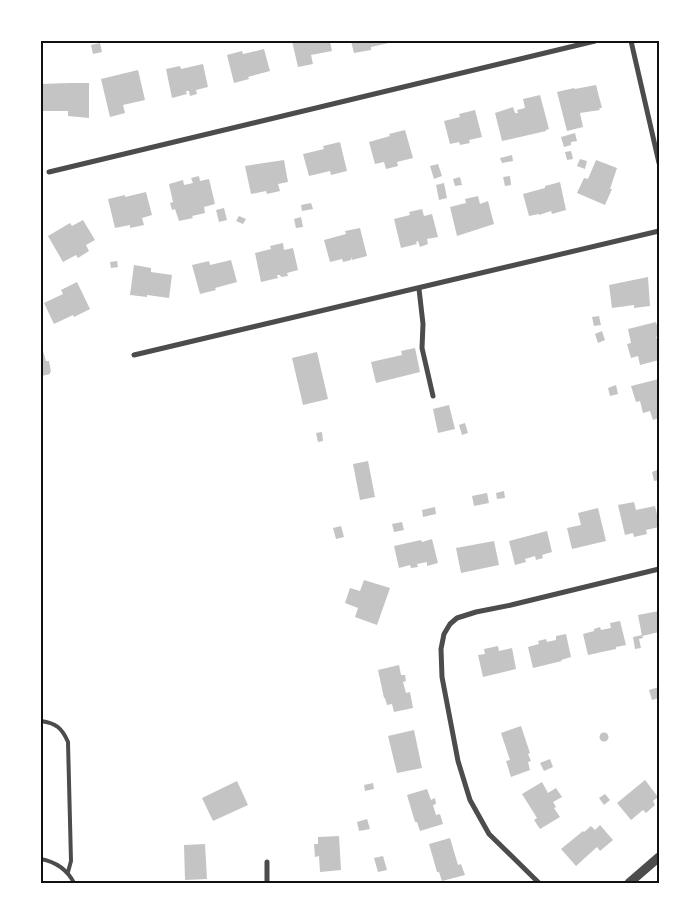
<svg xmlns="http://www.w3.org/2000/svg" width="700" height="924" font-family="'Fira Sans Condensed',sans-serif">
  <rect width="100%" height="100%" fill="#fff"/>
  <g fill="#c4c4c4">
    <polygon points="292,41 330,41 332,51 311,55 313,64 298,67"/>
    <polygon points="351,41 393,41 393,42 371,47 371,50 354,53"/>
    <polygon points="100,43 102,52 93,54 91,45"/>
    <polygon points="264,49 270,71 248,77 249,79 234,83 227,55 242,51 243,54"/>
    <polygon points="203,64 208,87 196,90 197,94 190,96 189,91 186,91 187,94 172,98 166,69 180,66 181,69"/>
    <polygon points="138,70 145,100 123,105 125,113 110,117 101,79"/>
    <polygon points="69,83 89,83 89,118 68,116 68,111 41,111 41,84"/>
    <polygon points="596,85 602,108 599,108 600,110 580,113 583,127 567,131 557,92 574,88 575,89"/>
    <polygon points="540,95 549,129 546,130 546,131 502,141 495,113 513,107 515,113 518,113 517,110 525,108 523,99"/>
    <polygon points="475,110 482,137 469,140 470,143 460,145 459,142 450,144 444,121 460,117 459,114"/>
    <polygon points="405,130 413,158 397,162 398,166 386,169 384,162 375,164 369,142 390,136 389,134"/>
    <polygon points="575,133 577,141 571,142 571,145 564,147 561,137"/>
    <polygon points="340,142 347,171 331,175 330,171 309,176 303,154 324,149 323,146"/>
    <polygon points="571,151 573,159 567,160 565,152"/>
    <polygon points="512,155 513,161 502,163 500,158"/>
    <polygon points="580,159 587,161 585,169 577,166"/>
    <polygon points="284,160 288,182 278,184 280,191 267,194 266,191 251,194 245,166"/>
    <polygon points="596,160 617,168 610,189 612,189 605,205 577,193 584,178 588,179"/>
    <polygon points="438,164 442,176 434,179 430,166"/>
    <polygon points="199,176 200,181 209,179 215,204 204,207 205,213 192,216 193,218 179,221 175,209 172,210 170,203 173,202 169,184 183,180 184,185 193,183 191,178"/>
    <polygon points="510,176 511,185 505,186 503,177"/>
    <polygon points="460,177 462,185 455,186 453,179"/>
    <polygon points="560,182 566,210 552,214 551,211 539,215 539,214 529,216 523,194 545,188 545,186"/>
    <polygon points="444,183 447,198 439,200 436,185"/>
    <polygon points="146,192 152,215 142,218 144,225 130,228 130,225 115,228 108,199 125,195 125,197"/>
    <polygon points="478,196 480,204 488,201 494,224 457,236 450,207 466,203 465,199"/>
    <polygon points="311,203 313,209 302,211 301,205"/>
    <polygon points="224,208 227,220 219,222 216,210"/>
    <polygon points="422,209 424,216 432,214 438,237 427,239 428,244 420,247 418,241 416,242 417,244 401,248 394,219 410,215 409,212"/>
    <polygon points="239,216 246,219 243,224 236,221"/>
    <polygon points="301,217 303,227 296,228 294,219"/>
    <polygon points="83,220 95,240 86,245 89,251 78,258 76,255 63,262 48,236 70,223 72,226"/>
    <polygon points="360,228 367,256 352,260 352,257 351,260 343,262 342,259 330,262 324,240 346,234 345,231"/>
    <polygon points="283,243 284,250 293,248 298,270 287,273 288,276 281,277 280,275 277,275 278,278 261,282 255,253 271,249 270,246"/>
    <polygon points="231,260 237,282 215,288 216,290 200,294 192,265 209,261 210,265"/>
    <polygon points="117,261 118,267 111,268 110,262"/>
    <polygon points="134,265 151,268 151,272 172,275 169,298 147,295 147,297 130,295"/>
    <polygon points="648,277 650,306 634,308 634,305 612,308 609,285"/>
    <polygon points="77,282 90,309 74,317 73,315 54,324 44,303 63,294 61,290"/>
    <polygon points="599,316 601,325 594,326 592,317"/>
    <polygon points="656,322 659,332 659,336 656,337 657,339 659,339 659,360 640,365 638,356 631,358 627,344 631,343 628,329"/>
    <polygon points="602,331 605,340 598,343 595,334"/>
    <polygon points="41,345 46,361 49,361 51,372 50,372 50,374 41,376"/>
    <polygon points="415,348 420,372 376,383 371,362 402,355 401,351"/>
    <polygon points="317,352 328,399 303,405 292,358"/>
    <polygon points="659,379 659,418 653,420 650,411 643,413 640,401 636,402 631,386"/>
    <polygon points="616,385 618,394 610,396 608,388"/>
    <polygon points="449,405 455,429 438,433 433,409"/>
    <polygon points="465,423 468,433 462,435 459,425"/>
    <polygon points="322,432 323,441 318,442 316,433"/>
    <polygon points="368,461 375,497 360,500 353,464"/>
    <polygon points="657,470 659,480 654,481 652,472"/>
    <polygon points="504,491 505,498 497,499 496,493"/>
    <polygon points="487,493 489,503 474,506 472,496"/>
    <polygon points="634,502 636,510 655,506 659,522 659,527 646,530 647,534 634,537 633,533 625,535 618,505"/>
    <polygon points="435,507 436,514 423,517 422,510"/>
    <polygon points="598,508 606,541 572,549 567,528 581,525 578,513"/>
    <polygon points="402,522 404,530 394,532 392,524"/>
    <polygon points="341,526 344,537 336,539 333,528"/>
    <polygon points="547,531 552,552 542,555 543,558 536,560 535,556 525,559 526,562 515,565 509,541"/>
    <polygon points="432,539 438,563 427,566 427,562 417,564 418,567 411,568 410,565 399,568 394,546 421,540 422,542"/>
    <polygon points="494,541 499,565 461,573 456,548"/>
    <polygon points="364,580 390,588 377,625 355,617 358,608 345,603 350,588 360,591"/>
    <polygon points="659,611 659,632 642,636 638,615"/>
    <polygon points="620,621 626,645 616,647 616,649 588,655 583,634 594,631 594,629 600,627 601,630 611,628 610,623"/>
    <polygon points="566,634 571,657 561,660 562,661 533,668 528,647 539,644 538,641 546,639 547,642 556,640 556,636"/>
    <polygon points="642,635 643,638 639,639 641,648 635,649 633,637"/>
    <polygon points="498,646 499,651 512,648 516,669 483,677 478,655 485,654 484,649"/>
    <polygon points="399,665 401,675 405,675 406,681 403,682 406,693 410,692 413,708 394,712 392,704 387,705 385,698 384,698 378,670"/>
    <polygon points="659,687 659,698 652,700 649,690"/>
    <polygon points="521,726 530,753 528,754 531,761 528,762 530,770 511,777 506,761 510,760 501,733"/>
    <polygon points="414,730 422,768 397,773 388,736"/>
    <circle cx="604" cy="737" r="4.5"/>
    <polygon points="550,759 553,767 544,771 540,763"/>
    <polygon points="645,780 658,797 653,801 655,805 646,813 643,810 631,820 617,803"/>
    <polygon points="237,781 248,805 213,821 202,798"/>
    <polygon points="542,782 548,793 556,788 562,797 553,802 556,807 554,808 560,817 540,829 534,820 537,818 522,794"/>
    <polygon points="373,783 374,789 365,791 364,785"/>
    <polygon points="427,789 431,800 435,798 436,804 433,805 436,815 440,814 443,824 420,831 417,822 415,822 407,795"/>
    <polygon points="605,794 610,800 604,805 599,798"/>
    <polygon points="367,819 370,829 359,831 357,822"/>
    <polygon points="600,825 613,840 600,851 597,847 576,866 561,849 583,831 584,832 591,826 595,830"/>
    <polygon points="339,836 341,870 320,872 319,856 315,857 314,844 318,844 318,837"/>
    <polygon points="450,838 458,865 461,864 465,875 442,881 439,872 437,872 429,844"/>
    <polygon points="205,844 207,879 185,880 184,845"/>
    <polygon points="383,856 387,870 378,872 374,858"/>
  </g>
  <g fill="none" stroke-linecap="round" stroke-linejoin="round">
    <g stroke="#4c4c4c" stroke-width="4">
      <path d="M 41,721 C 56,723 62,728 68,742 L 71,861 L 68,872"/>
      <path d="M 41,859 C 56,862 67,869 74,883"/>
    </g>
    <g stroke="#4c4c4c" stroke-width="5">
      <polyline points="631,41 659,163"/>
      <polyline points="49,172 595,41"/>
      <polyline points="419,289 423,324 422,348 433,396"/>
      <polyline points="134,355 659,231"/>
      <polyline points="267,862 267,883"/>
      <polyline points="539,883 489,834 470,800 458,761 442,677 441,649 444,634 450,624 457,618 476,612 511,605 659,569"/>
    </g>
    <polyline stroke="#4c4c4c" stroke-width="9" points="629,883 659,857"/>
  </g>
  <rect width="700" height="924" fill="none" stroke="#ffffff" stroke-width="85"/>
  <rect x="42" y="42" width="616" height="840" fill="none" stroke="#111" stroke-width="2"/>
</svg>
